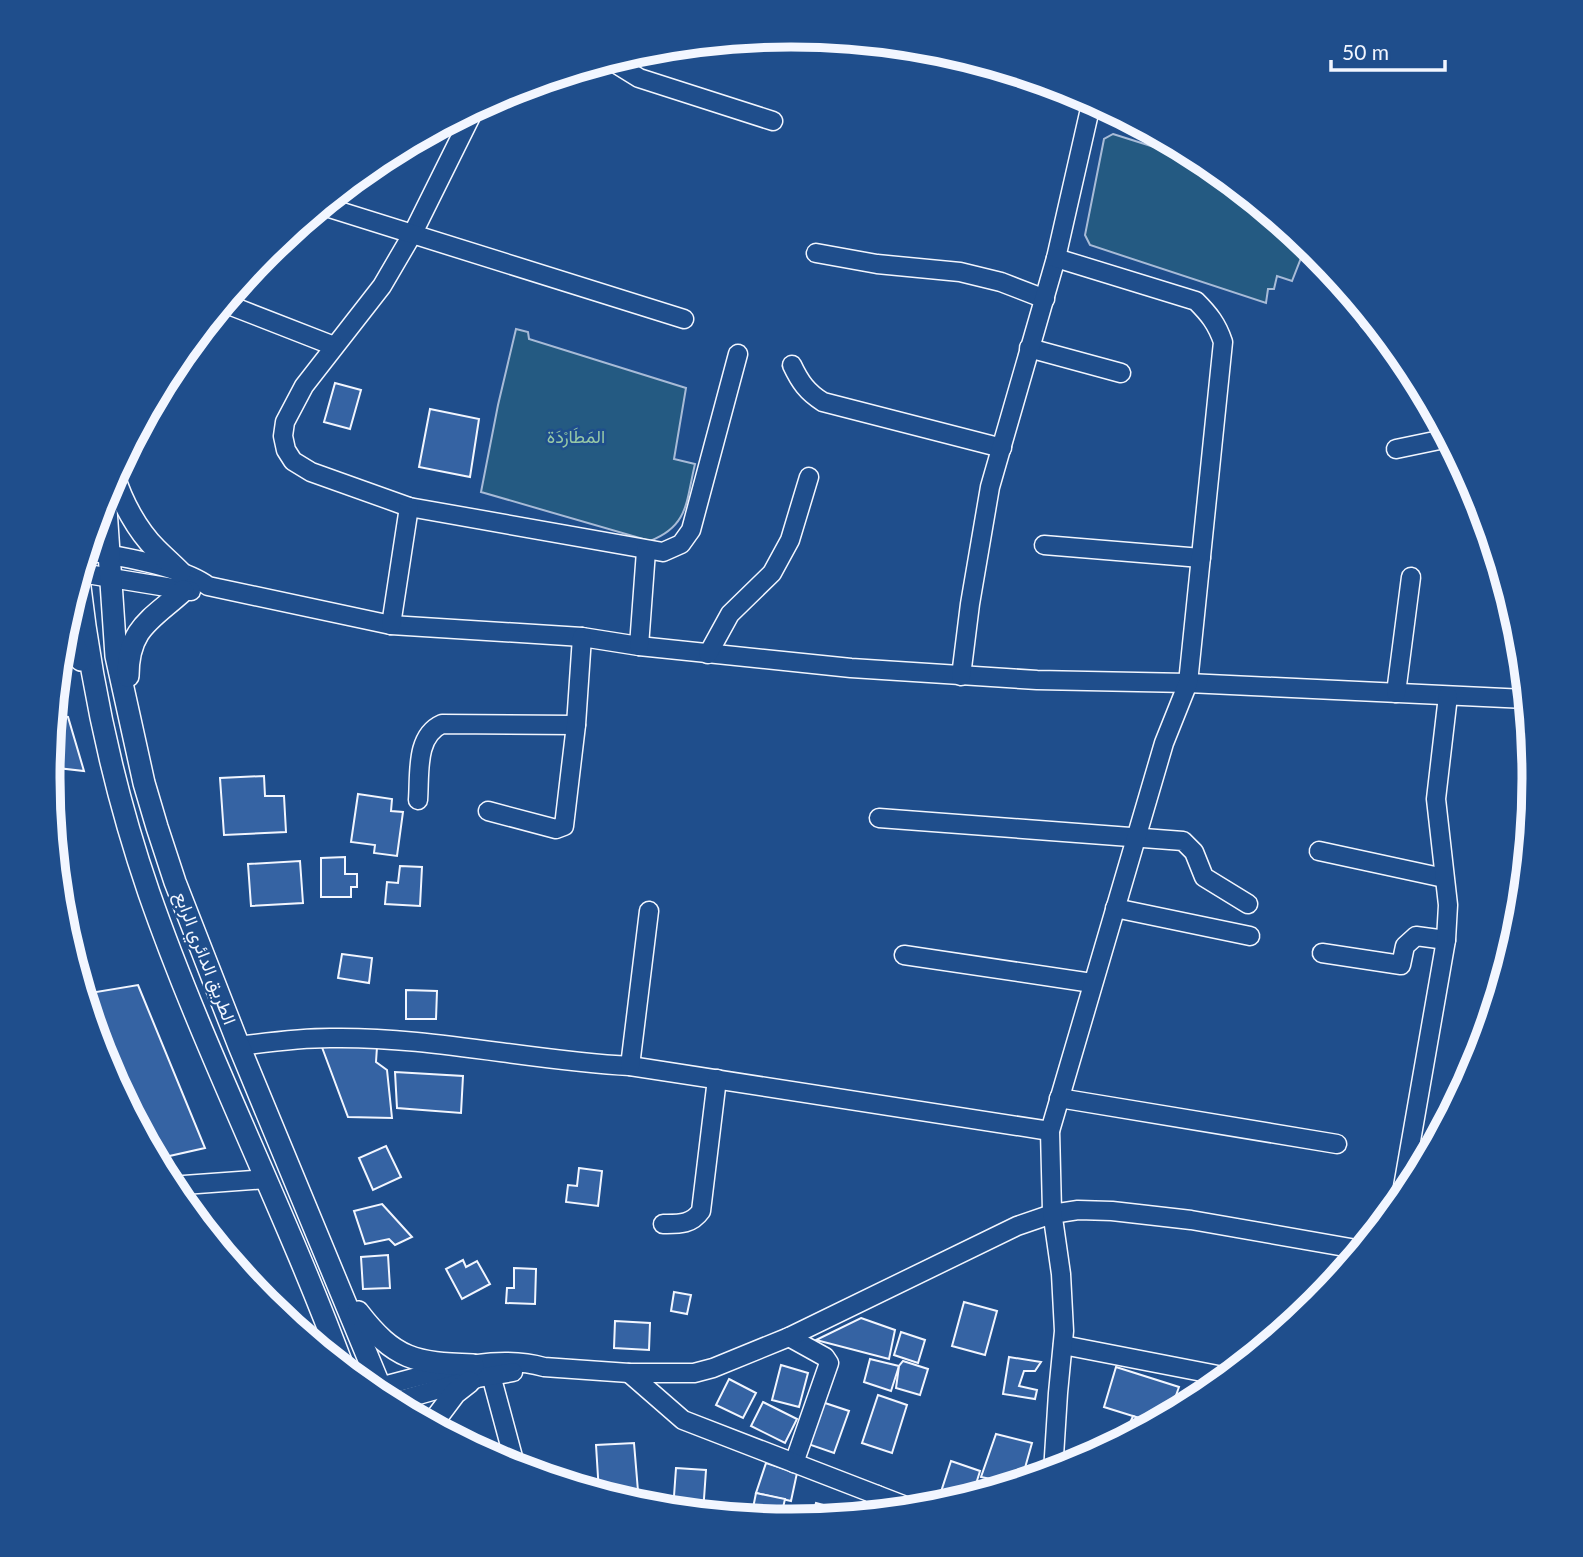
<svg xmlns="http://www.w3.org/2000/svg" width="1583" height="1557" font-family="Lato,Vazirmatn,sans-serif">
  <rect width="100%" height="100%" fill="#1f4e8c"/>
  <g fill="#245a82" stroke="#a8bbd7" stroke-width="2">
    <polygon points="1113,134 1211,165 1318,253 1325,262 1303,253 1292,281 1277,276 1274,289 1268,289 1266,303 1090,245 1085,235 1104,139"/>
    <path d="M 516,329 L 528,332 L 529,339 L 686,388 L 674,459 L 695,464 C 686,501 689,526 650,541 L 481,492 L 498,405 Z"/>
  </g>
  <g fill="#3563a3" stroke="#f2f6ff" stroke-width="2">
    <polygon points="335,383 361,390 350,429 324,422"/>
    <polygon points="430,409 479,419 470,477 419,467"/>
    <polygon points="54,715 68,717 84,771 49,767"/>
    <polygon points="264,776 265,796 284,796 286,832 224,835 220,778"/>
    <polygon points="358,794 392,799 391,811 403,812 397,856 374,853 375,845 351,842"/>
    <polygon points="345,857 345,874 357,874 357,887 351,887 351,897 321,897 321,858"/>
    <polygon points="300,861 303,903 251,906 248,864"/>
    <polygon points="400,866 422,867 420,906 385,904 387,882 398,883"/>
    <polygon points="342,954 372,958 369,983 338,978"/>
    <polygon points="138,985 205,1148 156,1159 104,1063 108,1061 84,994"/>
    <polygon points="406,990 437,991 436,1019 406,1019"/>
    <polygon points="320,1042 377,1047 376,1062 387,1070 392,1118 348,1117"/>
    <polygon points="395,1072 463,1076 461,1113 397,1108"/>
    <polygon points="386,1146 401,1177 373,1190 359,1158"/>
    <polygon points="579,1168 602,1171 598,1206 566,1202 568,1185 577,1186"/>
    <polygon points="382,1204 412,1237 395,1245 389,1239 365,1244 354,1211"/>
    <polygon points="388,1255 390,1288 363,1289 361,1257"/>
    <polygon points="463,1260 466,1267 477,1261 490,1284 462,1299 446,1269"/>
    <polygon points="514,1268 536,1269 535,1304 506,1303 507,1288 514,1288"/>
    <polygon points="674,1292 691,1295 687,1314 671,1311"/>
    <polygon points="964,1302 997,1311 985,1355 952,1346"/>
    <polygon points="861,1318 895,1330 889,1359 816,1340"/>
    <polygon points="615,1321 650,1323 649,1350 614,1348"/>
    <polygon points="901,1332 925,1340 918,1363 894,1355"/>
    <polygon points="1009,1357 1041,1362 1035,1371 1024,1371 1019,1386 1037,1390 1035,1399 1003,1394"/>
    <polygon points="870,1359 899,1366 891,1391 864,1382"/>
    <polygon points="903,1361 928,1369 920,1395 896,1388 899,1366"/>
    <polygon points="781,1365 808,1373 799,1407 772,1400"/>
    <polygon points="1116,1367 1179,1387 1169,1415 1155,1423 1104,1407"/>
    <polygon points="729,1379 756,1393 743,1418 716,1405"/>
    <polygon points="878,1395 907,1405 892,1453 862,1443"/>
    <polygon points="763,1402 797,1419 785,1443 751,1426"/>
    <polygon points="822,1402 849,1411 834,1453 808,1444"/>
    <polygon points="1133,1416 1153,1424 1122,1441"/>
    <polygon points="996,1434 1032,1443 1021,1482 1015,1484 981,1477"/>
    <polygon points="634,1443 638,1491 599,1493 596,1445"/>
    <polygon points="951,1461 980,1471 972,1497 953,1503 939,1498"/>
    <polygon points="766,1463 797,1473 791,1501 756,1493"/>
    <polygon points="676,1468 706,1470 703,1513 673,1510"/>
    <polygon points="756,1493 785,1499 780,1521 751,1518"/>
    <polygon points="816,1503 850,1512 849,1516 811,1520"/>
  </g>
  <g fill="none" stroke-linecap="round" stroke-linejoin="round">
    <g stroke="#f2f6ff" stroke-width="21">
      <g id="minor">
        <polyline points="610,60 639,78 773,121"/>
        <polyline points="1043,82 1113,111"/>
        <polyline points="475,108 413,233 382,286 304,386 285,422 283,436 286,450 293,461 311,472 409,507 663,552 681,544 691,530 738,354"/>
        <polyline points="323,206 684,319"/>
        <polyline points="816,253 877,264 960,272 1001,282 1045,299"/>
        <polyline points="228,299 234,307 334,346"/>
        <polyline points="1369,321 1374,322"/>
        <polyline points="1029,348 1121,373"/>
        <path d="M 792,365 C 800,382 807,392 823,402 L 1002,448"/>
        <polyline points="1396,449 1449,438"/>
        <polyline points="1044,545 1201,558"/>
        <path d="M 87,551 C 120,556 183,567 208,586 L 391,625 L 582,637 L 639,646 L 851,668 L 1037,680 L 1188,683 L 1527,699"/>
        <polyline points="81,573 191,591"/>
        <polyline points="391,625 409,507"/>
        <polyline points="639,646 646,551"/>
        <polyline points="708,654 730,614 772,573 790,540 809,477"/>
        <polyline points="961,676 970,604 990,487 1056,258 1092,100"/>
        <polyline points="1396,693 1411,577"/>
        <path d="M 418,800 C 420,774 415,736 442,724 L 576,725"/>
        <polyline points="488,811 556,829 564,826 576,725 582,637"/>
        <polyline points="879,818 1183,841 1194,852 1204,877 1248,904"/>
        <polyline points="1319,851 1444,878"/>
        <polyline points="1115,908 1250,936"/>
        <polyline points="1322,953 1401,965 1405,946 1416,936 1446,940"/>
        <polyline points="904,955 1092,983"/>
        <path d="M 239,1046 C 269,1042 299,1038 330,1038 C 430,1036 530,1061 630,1066 L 1050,1131"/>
        <polyline points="630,1066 649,911"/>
        <polyline points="1059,1098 1337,1144"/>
        <polyline points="170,1186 266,1179"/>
        <polyline points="1400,1204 1446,940 1448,905 1436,799 1448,696"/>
        <path d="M 663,1224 C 679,1224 691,1225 701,1211 L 717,1079"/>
        <polyline points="789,1337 825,1357 829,1363 794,1463"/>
        <polyline points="1063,1345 1228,1377"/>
        <polyline points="629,1373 683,1420 916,1510"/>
        <polyline points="491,1375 516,1468"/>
        <path d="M 370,1389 C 424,1377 488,1351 544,1367 L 629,1373 L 694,1373 L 713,1368 L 789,1337 L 1017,1226 L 1052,1214 L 1078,1210 L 1112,1211 L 1191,1220 L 1362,1250"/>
        <polyline points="390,1403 478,1378 513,1372"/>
        <path d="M 1053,1472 L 1058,1393 L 1064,1331 L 1061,1274 L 1052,1211 L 1050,1131 L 1164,743 L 1188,683 L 1223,342 C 1217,324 1209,314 1196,301 L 1056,258"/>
        <polyline points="872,1514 877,1495"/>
      </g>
    </g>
    <g stroke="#f2f6ff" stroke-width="24">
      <g id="major">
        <path d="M 114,476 C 122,502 137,530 156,549 C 164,557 172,564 180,572"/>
        <polyline points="105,494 116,656 144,783 157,827 175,882 239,1046 386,1401"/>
        <path d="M 79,579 C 91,685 114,791 149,893 C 205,1054 284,1207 343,1367"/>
        <polyline points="65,624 81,660"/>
        <path d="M 128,676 C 128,628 151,620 183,591"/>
        <path d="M 358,1312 C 395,1360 415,1363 473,1365"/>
        <polyline points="431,1425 455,1393 469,1382"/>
      </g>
    </g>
    <use href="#minor" stroke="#1f4e8c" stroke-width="18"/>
    <use href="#major" stroke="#1f4e8c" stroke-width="21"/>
  </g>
  <g text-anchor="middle" stroke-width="5" stroke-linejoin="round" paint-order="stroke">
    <g font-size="18" fill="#97c8a6" stroke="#1f4e8c">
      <text x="576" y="443">المَطَارْدَة</text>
    </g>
    <g font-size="18" fill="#f2f6ff" stroke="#1f4e8c">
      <text transform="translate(205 958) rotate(69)" y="6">الطريق الدائري الرابع</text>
    </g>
  </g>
  <path d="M0 0H1583V1557H0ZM60 778a731 731 0 1 1 1462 0a731 731 0 1 1-1462 0Z" fill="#1f4e8c" fill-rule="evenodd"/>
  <path fill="none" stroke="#f2f6ff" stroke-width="9" d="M60 778a731 731 0 1 1 1462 0a731 731 0 1 1-1462 0Z"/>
  <path d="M1331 60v10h114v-10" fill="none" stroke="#f2f6ff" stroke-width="3.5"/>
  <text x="1342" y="60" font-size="21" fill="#f2f6ff" stroke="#1f4e8c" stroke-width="5" paint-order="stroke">50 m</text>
</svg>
